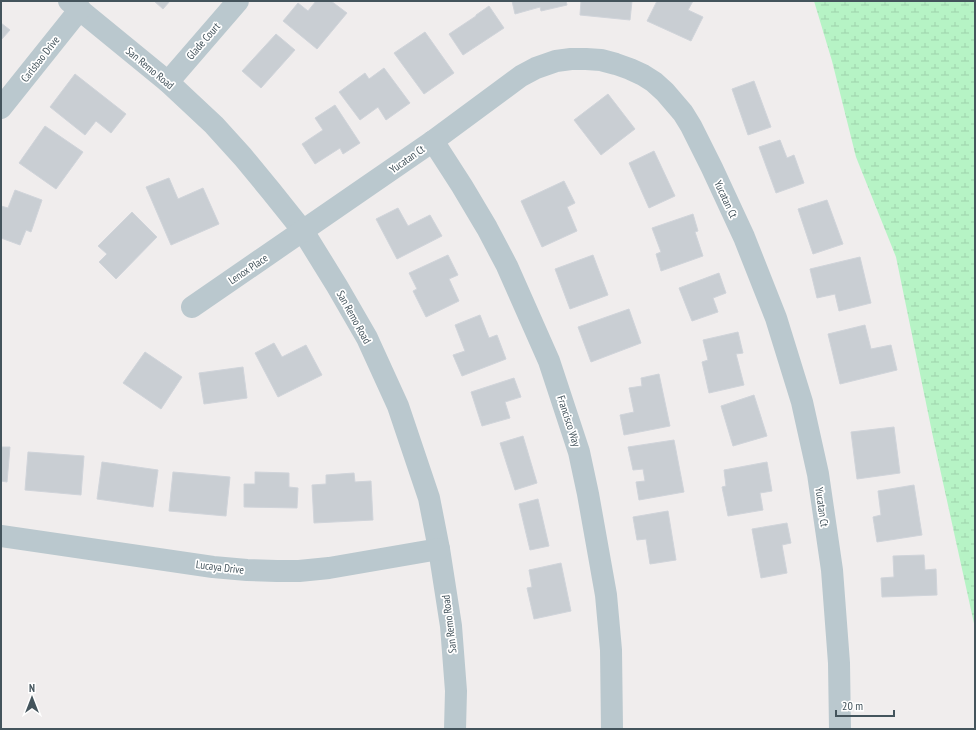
<svg xmlns="http://www.w3.org/2000/svg" width="976" height="730" font-family="'PT Sans Narrow',sans-serif">
  <defs>
    <pattern id="wetland-marsh" width="20" height="14" patternUnits="userSpaceOnUse"><rect width="20" height="14" fill="#b6f3c5"/><path d="M1 5h8M5 5V1M11 12h8M15 12V8" fill="none" stroke="#9ed2ac"/></pattern>
  </defs>
  <rect width="100%" height="100%" fill="#f0eded"/>
  <polygon fill="url(#wetland-marsh)" points="814,1 975,1 975,628 933,437 896,257 856,157 832,61"/>
  <g fill="#c9ced3" stroke="#d0d4da">
    <polygon points="154,1 170,1 163,9"/>
    <polygon points="316,1 331,1 347,13 317,49 283,21 298,3 308,11"/>
    <polygon points="512,1 566,1 567,5 541,11 540,7 515,14"/>
    <polygon points="581,1 632,1 630,20 580,15"/>
    <polygon points="657,1 693,1 688,10 703,17 691,41 647,21"/>
    <polygon points="489,6 504,28 463,55 449,34 476,16 476,15"/>
    <polygon points="1,23 10,30 1,40"/>
    <polygon points="425,32 454,73 424,94 394,53"/>
    <polygon points="276,34 295,50 261,88 242,71"/>
    <polygon points="384,68 410,103 386,120 378,107 360,120 339,92 365,73 369,79"/>
    <polygon points="75,74 126,114 111,133 96,121 85,135 50,107"/>
    <polygon points="754,81 771,127 748,135 732,89"/>
    <polygon points="608,94 635,129 601,155 574,120"/>
    <polygon points="335,105 360,143 343,154 340,148 315,164 302,144 323,130 315,118"/>
    <polygon points="45,126 83,152 56,189 19,163"/>
    <polygon points="780,140 787,158 794,155 804,183 776,193 759,147"/>
    <polygon points="654,151 675,196 649,208 629,163"/>
    <polygon points="169,178 178,199 203,188 219,224 171,245 146,187"/>
    <polygon points="564,181 575,203 567,207 577,231 542,247 521,201"/>
    <polygon points="15,190 42,200 31,232 26,230 20,245 1,238 1,206 8,208"/>
    <polygon points="827,200 843,244 813,254 798,209"/>
    <polygon points="398,208 408,226 430,215 442,236 397,259 376,219"/>
    <polygon points="132,212 157,237 116,279 99,262 107,254 98,246"/>
    <polygon points="693,214 698,231 695,232 703,256 661,271 656,254 661,252 652,228"/>
    <polygon points="448,255 458,275 449,279 459,301 426,317 413,291 417,289 409,273"/>
    <polygon points="593,255 608,295 570,309 555,269"/>
    <polygon points="860,257 871,303 839,311 835,294 817,298 810,269"/>
    <polygon points="719,273 726,293 713,298 718,312 692,321 679,288"/>
    <polygon points="629,309 641,343 591,362 578,327"/>
    <polygon points="480,315 489,338 497,335 506,359 462,376 453,355 465,351 455,325"/>
    <polygon points="865,325 871,349 891,345 897,370 840,384 828,334"/>
    <polygon points="738,332 743,353 736,354 744,385 709,393 702,362 708,360 703,340"/>
    <polygon points="274,343 282,357 306,345 322,375 278,397 255,353"/>
    <polygon points="145,352 182,377 161,409 123,383"/>
    <polygon points="243,367 247,398 204,404 199,373"/>
    <polygon points="659,374 670,426 624,435 620,415 634,412 629,388 642,386 641,378"/>
    <polygon points="514,378 521,397 505,402 510,418 482,426 471,392"/>
    <polygon points="754,395 767,436 733,446 721,406"/>
    <polygon points="894,427 900,473 857,479 851,432"/>
    <polygon points="523,436 537,483 515,490 500,443"/>
    <polygon points="674,440 684,492 639,500 636,482 645,481 643,469 633,470 628,447"/>
    <polygon points="1,447 10,447 7,482 1,481"/>
    <polygon points="28,452 84,456 81,495 25,490"/>
    <polygon points="102,462 158,470 153,507 97,499"/>
    <polygon points="767,462 772,491 760,493 763,510 728,516 722,487 726,486 724,470"/>
    <polygon points="173,472 230,477 226,516 169,511"/>
    <polygon points="255,472 289,473 289,487 298,488 297,508 244,507 244,484 255,484"/>
    <polygon points="354,473 355,482 371,481 373,520 314,523 312,485 326,484 326,475"/>
    <polygon points="914,485 922,535 877,542 873,517 881,515 878,491"/>
    <polygon points="538,499 549,546 530,550 519,504"/>
    <polygon points="668,511 676,560 650,564 646,539 637,540 633,517"/>
    <polygon points="787,523 791,543 782,545 787,573 761,578 752,529"/>
    <polygon points="924,555 925,570 936,569 937,595 882,597 881,578 894,577 893,556"/>
    <polygon points="561,563 571,611 534,619 527,588 532,587 529,570"/>
  </g>
  <g fill="none" stroke-linecap="round" stroke-linejoin="round">
    <g stroke="#bac8ce" stroke-width="22">
      <polyline points="69,1 168,82 214,125 243,157 271,191 303,231 337,286 367,338 398,406 429,498 439,549 451,626 456,691 455,729"/>
      <polyline points="168,82 238,1"/>
      <polyline points="1,108 80,9"/>
      <polyline points="433,141 462,186 487,228 507,266 549,361 579,452 588,494 606,595 611,650 612,729"/>
      <polyline points="192,307 433,141 521,76 536,68 556,61 571,59 586,59 601,60 616,64 630,69 643,75 654,82 665,92 683,113 691,126 712,168 744,237 776,318 802,402 818,474 832,570 839,663 840,729"/>
      <polyline points="1,536 213,567 247,570 277,571 299,571 329,568 439,549"/>
    </g>
  </g>
  <g text-anchor="middle" stroke-width="3.5" stroke-linejoin="round" paint-order="stroke">
    <g font-size="11" fill="#44545c" stroke="#fff">
      <text transform="translate(203 41) rotate(-49)" y="4">Glade Court</text>
      <text transform="translate(40 59) rotate(-52)" y="4">Carlsbao Drive</text>
      <text transform="translate(150 68) rotate(40)" y="4">San Remo Road</text>
      <text transform="translate(407 159) rotate(-35)" y="4">Yucatan Ct</text>
      <text transform="translate(726 199) rotate(65)" y="4">Yucatan Ct</text>
      <text transform="translate(248 269) rotate(-34)" y="4">Lenox Place</text>
      <text transform="translate(354 317) rotate(61)" y="4">San Remo Road</text>
      <text transform="translate(569 421) rotate(72)" y="4">Francisco Way</text>
      <text transform="translate(822 507) rotate(82)" y="4">Yucatan Ct</text>
      <text transform="translate(220 567) rotate(7)" y="4">Lucaya Drive</text>
      <text transform="translate(449 624) rotate(-97)" y="4">San Remo Road</text>
    </g>
  </g>
  <rect width="976" height="730" fill="none" stroke="#44545c" stroke-width="4"/>
  <g transform="translate(32 698)" stroke="#ffffff" stroke-width="3" paint-order="stroke">
  <path d="M0-3L7 15L0 10L-7 15Z" fill="#44545c"/>
  <text y="-6" font-size="11" font-weight="bold" text-anchor="middle" fill="#44545c">N</text>
  </g>
  <path d="M836 710v6h58v-6" fill="none" stroke="#44545c" stroke-width="2"/>
  <text x="842" y="710" font-size="12" fill="#44545c" stroke="#ffffff" stroke-width="3" paint-order="stroke">20 m</text>
</svg>
